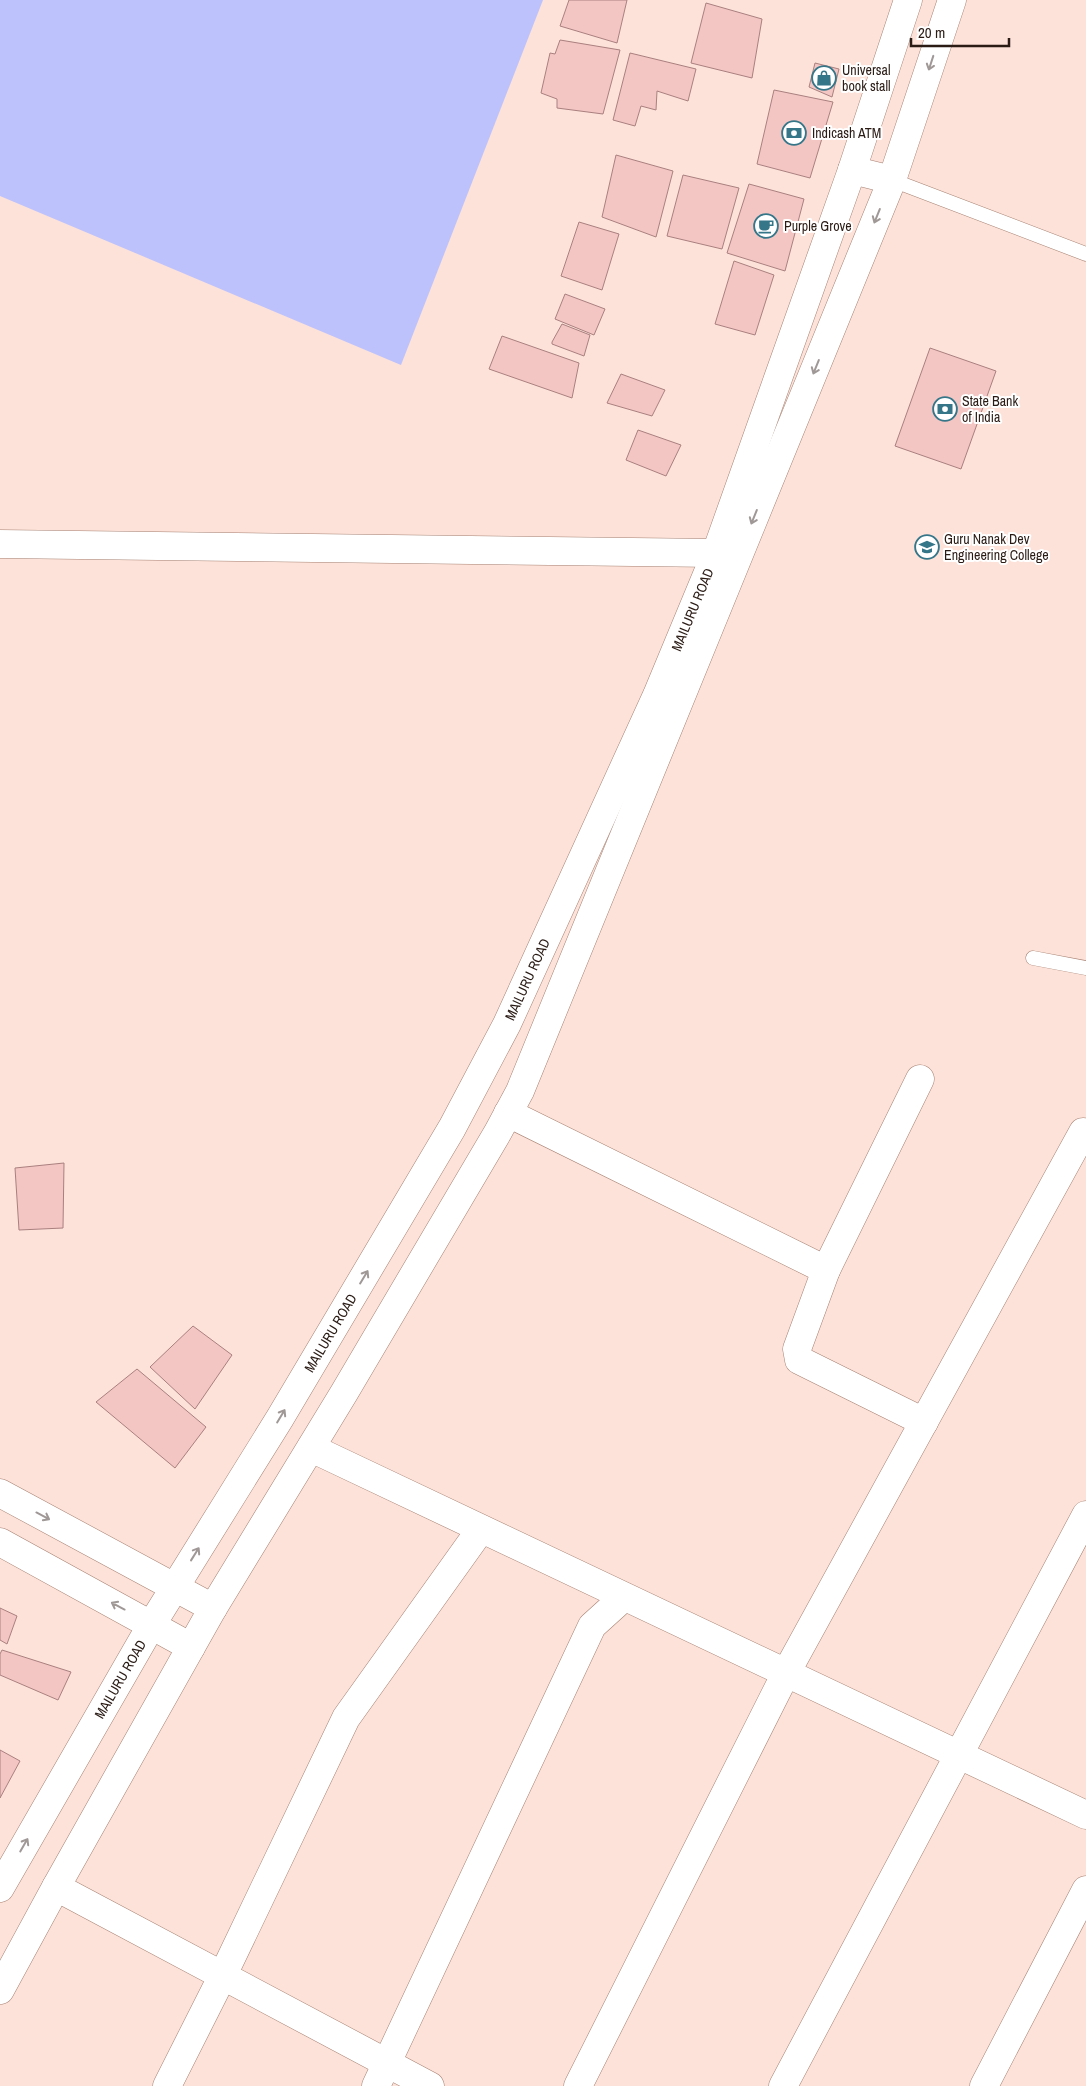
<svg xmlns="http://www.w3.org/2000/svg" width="1086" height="2086" viewBox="0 0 1086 2086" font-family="'Archivo Narrow',sans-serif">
<rect width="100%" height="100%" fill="#fce2d9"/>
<!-- green -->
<polygon fill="#bdc2fd" points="0,0 543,0 401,365 0,196"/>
<!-- building -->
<g fill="#f3c6c4" stroke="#aa807f">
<polygon points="569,0 627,0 617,43 560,26"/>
<polygon points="706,3 762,19 752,78 691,63"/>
<polygon points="560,40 620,50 603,114 557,108 557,99 541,93 550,53 555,54"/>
<polygon points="630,53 696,69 688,101 657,91 656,110 641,106 635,126 613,120"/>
<polygon points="815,63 839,69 832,97 809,87"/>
<polygon points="774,90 833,102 810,178 757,164"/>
<polygon points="616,155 673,171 656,237 602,217"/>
<polygon points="683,175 739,188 722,249 667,236"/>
<polygon points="749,184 804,199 785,271 727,253"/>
<polygon points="579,222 619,234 602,290 561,276"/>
<polygon points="734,261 774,275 755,335 715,324"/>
<polygon points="565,294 605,309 594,335 555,319"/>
<polygon points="562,324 590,335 584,356 552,344 552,342"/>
<polygon points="502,336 579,363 572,398 489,369"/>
<polygon points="930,348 996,371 961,469 895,446"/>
<polygon points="621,374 665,390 652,416 607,403"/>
<polygon points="638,430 681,445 666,476 626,460"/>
<polygon points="64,1163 63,1228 19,1230 15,1168"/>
<polygon points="193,1326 232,1355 195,1409 150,1367"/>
<polygon points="137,1369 206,1427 175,1468 96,1402"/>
<polygon points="0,1608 17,1616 7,1644 0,1640"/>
<polygon points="2,1650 71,1672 58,1700 0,1675 0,1654"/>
<polygon points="0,1750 20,1761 0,1798"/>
</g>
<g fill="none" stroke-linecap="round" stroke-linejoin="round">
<!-- lane casing -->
<g stroke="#a78072" stroke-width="15">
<g id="lane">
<polyline points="892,180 1086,254"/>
<polyline points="1033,958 1086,968"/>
</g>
</g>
<!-- street casing -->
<g stroke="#a78072" stroke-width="29">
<g id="street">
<polyline points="852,170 892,180"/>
<polyline points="0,544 716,553"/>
<polyline points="920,1079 826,1270 797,1349 799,1360 924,1422"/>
<polyline points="508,1113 826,1270"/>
<polyline points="311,1448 1086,1815"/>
<polyline points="56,1887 430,2086"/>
<polyline points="167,2086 223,1975 346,1718 481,1529"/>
<polyline points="376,2086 592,1626 624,1597"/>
<polyline points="578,2086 786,1673 1083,1132"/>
<polyline points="783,2086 1086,1515"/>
<polyline points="984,2086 1086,1890"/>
</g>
</g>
<!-- secondary casing -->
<g stroke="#a78072" stroke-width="29">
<g id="secondary">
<polyline points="0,1493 213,1608"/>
<polyline points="0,1542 191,1647"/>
<path id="s1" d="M 0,1888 L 152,1624 L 280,1418 L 452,1128 L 507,1024 L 657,695 L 716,553 L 852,170 L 908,0"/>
<polyline points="0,1990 56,1887 213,1608 344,1393 498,1132 520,1091 892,180 952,0"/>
</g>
</g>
<!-- lane -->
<use href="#lane" stroke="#fff" stroke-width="14"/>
<!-- street -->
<use href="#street" stroke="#fff" stroke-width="28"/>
<!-- secondary -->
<use href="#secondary" stroke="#fff" stroke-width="28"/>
</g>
<!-- one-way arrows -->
<defs><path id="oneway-shaft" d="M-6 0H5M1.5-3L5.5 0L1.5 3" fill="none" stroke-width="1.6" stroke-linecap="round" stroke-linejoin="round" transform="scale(1.25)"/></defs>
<g stroke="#9f9896">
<use href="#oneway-shaft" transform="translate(931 63) rotate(108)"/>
<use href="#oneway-shaft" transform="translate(877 216) rotate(112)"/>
<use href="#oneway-shaft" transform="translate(816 367) rotate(112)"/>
<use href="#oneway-shaft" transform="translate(754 517) rotate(112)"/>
<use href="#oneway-shaft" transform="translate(364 1277) rotate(-59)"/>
<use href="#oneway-shaft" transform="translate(281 1416) rotate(-59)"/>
<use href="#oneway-shaft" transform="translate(43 1516) rotate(28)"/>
<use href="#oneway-shaft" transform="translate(195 1554) rotate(-58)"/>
<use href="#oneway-shaft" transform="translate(118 1606) rotate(-152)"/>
<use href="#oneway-shaft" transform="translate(24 1845) rotate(-60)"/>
</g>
<!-- icons -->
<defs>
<g id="shop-ring" transform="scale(1.25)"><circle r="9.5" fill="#fff" stroke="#357689" stroke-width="1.5"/><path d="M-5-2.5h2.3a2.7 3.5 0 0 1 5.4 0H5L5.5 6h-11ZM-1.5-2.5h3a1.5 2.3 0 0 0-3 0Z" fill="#357689"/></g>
<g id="bank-ring" transform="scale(1.25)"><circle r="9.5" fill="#fff" stroke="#357689" stroke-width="1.5"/><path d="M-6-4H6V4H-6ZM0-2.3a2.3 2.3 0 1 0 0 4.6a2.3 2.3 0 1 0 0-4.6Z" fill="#357689"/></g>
<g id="cafe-ring" transform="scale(1.25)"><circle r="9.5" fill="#fff" stroke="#357689" stroke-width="1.5"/><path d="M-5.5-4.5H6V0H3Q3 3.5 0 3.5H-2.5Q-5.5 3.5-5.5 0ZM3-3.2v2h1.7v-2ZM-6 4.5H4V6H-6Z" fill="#357689"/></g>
<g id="university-ring" transform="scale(1.25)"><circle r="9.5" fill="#fff" stroke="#357689" stroke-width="1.5"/><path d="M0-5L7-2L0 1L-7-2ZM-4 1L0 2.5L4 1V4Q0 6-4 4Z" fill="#357689"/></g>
</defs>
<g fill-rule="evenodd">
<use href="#shop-ring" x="824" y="78"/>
<use href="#bank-ring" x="794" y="133"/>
<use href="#cafe-ring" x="766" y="226"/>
<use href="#bank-ring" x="945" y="409"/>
<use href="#university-ring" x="927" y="547"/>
</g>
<g text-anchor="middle" stroke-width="4" stroke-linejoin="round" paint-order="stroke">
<!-- poi labels -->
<g font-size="14" fill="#2a1b15" stroke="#fff" text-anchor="start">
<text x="842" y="75">Universal<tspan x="842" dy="16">book stall</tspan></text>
<text x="812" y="138">Indicash ATM</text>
<text x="784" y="231">Purple Grove</text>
<text x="962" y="406">State Bank<tspan x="962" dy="16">of India</tspan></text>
<text x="944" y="544">Guru Nanak Dev<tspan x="944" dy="16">Engineering College</tspan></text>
</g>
<!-- street labels -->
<g font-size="14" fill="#2a1b15" stroke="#fff">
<text dy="5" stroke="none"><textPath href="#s1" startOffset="1456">MAILURU ROAD</textPath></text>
<text dy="5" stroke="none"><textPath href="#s1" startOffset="1051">MAILURU ROAD</textPath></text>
<text dy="5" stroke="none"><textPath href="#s1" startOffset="646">MAILURU ROAD</textPath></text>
<text dy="5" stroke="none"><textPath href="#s1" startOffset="241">MAILURU ROAD</textPath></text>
</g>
</g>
<!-- scale -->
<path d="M911 38v8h98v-8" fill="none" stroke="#2a1b15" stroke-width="2.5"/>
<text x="918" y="38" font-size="15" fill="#2a1b15" stroke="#ffffff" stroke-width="4" paint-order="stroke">20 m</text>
</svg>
